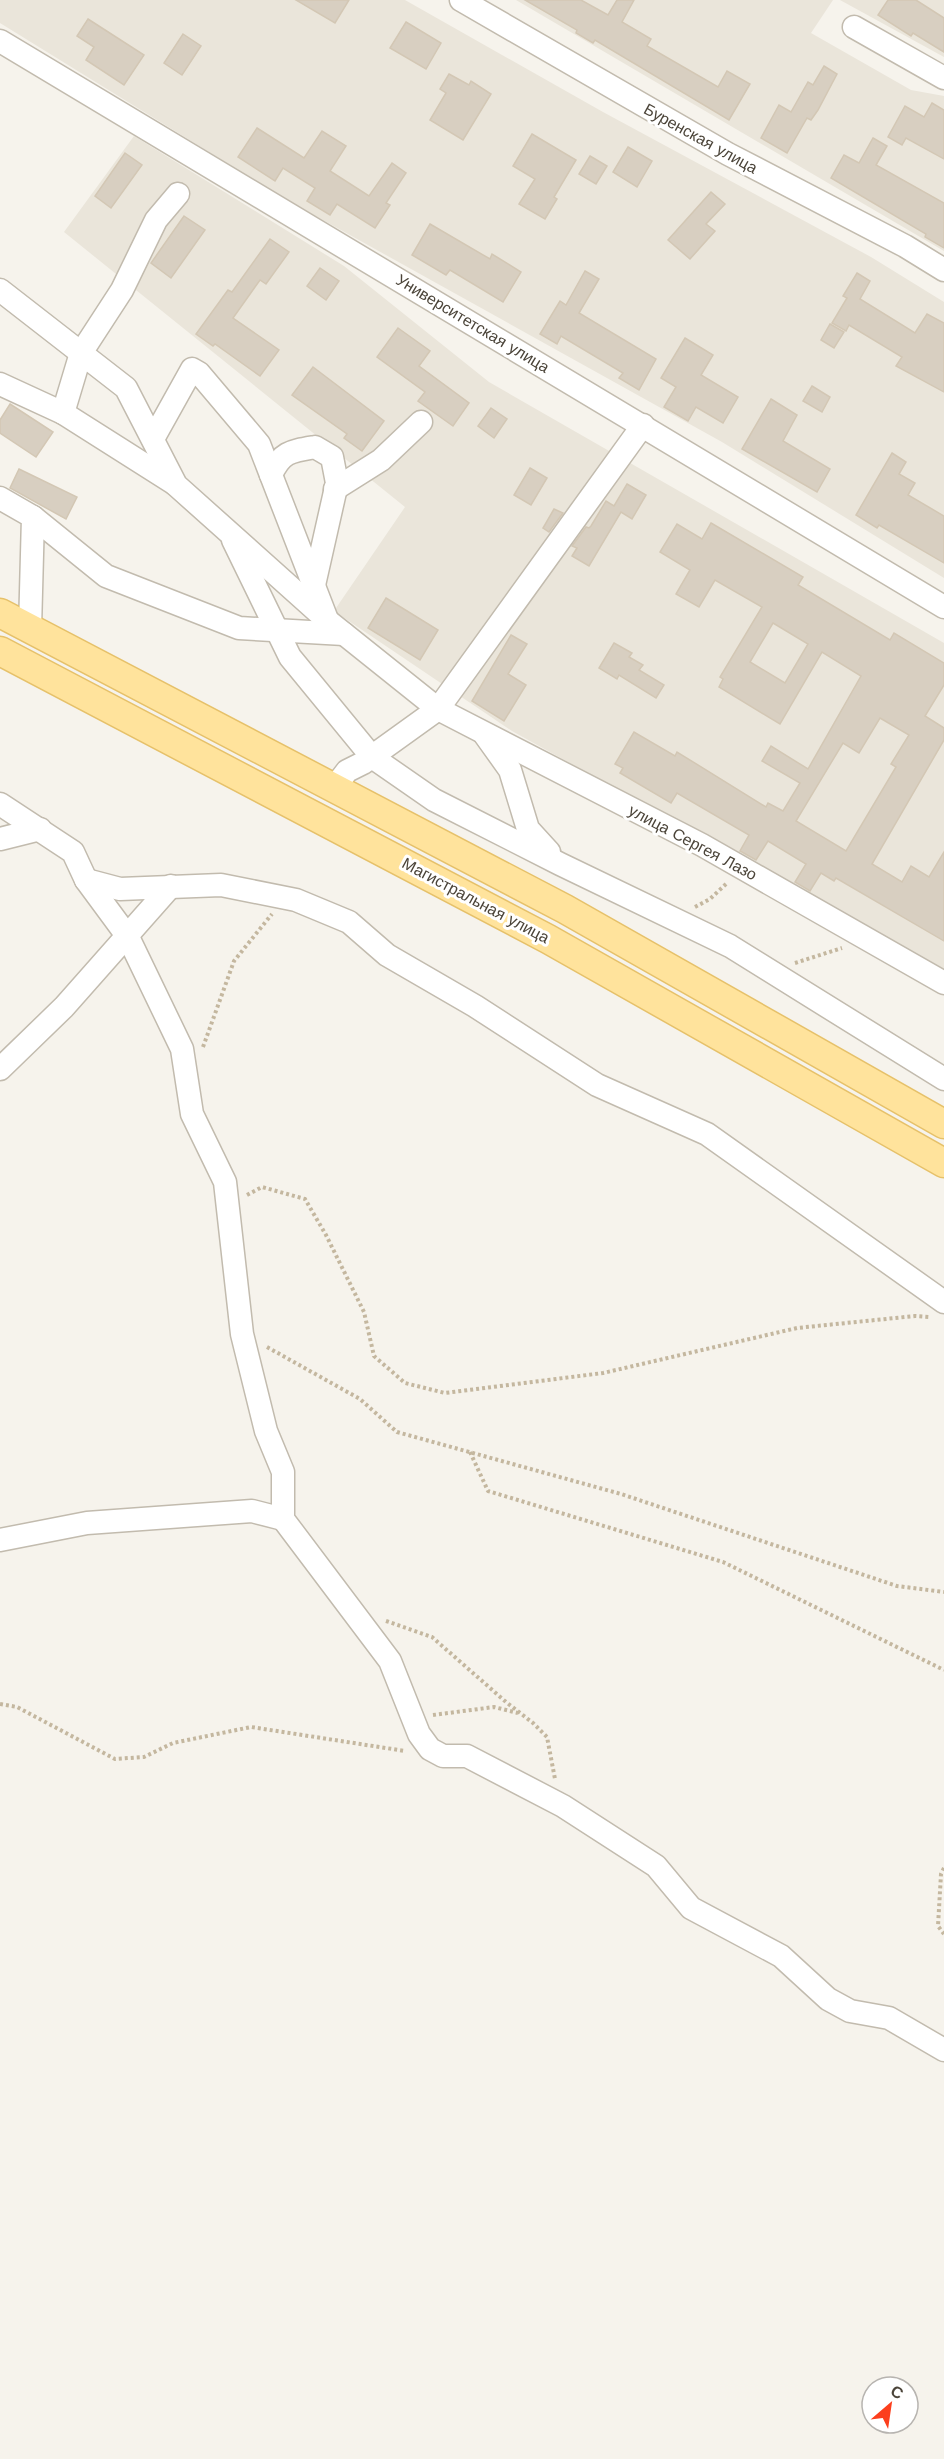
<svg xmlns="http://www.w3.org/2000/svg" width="944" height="2459" viewBox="0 0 944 2459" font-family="'Work Sans',sans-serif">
<rect width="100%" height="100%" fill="#f6f3ec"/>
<!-- residential -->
<g fill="#eae5da">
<polygon points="0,0 405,0 603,112 871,257 944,302 944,578 722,442 287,200 0,23"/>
<polygon points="516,0 833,0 811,33 911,90 944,96 944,251"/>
<polygon points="840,0 944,0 944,57"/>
<polygon points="134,136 344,266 489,382 944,643 944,970 512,731 334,611 405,507 64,232"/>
</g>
<!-- building -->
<g fill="#d8cfc1" stroke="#d3c7b4" stroke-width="1.5" fill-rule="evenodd">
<polygon points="296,0 349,0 335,23"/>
<polygon points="525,0 581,0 608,15 617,0 634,0 622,22 651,39 647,46 718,87 727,71 750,84 729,120 595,40 593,43 576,33 577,30"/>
<polygon points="888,0 916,0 944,18 944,52 913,33 911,36 878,15"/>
<polygon points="88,19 144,55 124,85 86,60 94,47 77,36"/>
<polygon points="406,22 441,43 426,69 390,48"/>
<polygon points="183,34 201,46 182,75 164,63"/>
<polygon points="824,66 837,74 818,110 811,120 807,118 787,153 761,138 779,105 791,112 808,82 813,85"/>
<polygon points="449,74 469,85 471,81 491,94 463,140 430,120 446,93 440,89"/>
<polygon points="932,103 944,110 944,159 906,138 902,145 888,137 905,106 924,117"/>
<polygon points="257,128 304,158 322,131 346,146 330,171 369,196 392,163 406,173 386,203 390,205 375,228 337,204 330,215 307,201 315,188 283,168 275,181 238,157"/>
<polygon points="532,134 576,160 554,197 557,199 545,219 519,204 535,179 513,166"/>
<polygon points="873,138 887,146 876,165 944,203 944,248 925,237 926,234 831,178 844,155 859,163"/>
<polygon points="628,147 652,161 637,187 613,172"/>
<polygon points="125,153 142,165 111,208 95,196"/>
<polygon points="590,156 607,166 596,184 579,174"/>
<polygon points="711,192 725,204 706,224 715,231 690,259 668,240"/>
<polygon points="184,216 205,230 171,278 151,263"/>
<polygon points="430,224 490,259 492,254 521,272 503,302 450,270 446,275 412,255"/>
<polygon points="270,239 289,252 266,284 260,280 233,318 279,350 260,376 215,344 213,346 196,334 228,290 232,292"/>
<polygon points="320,268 339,281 326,300 307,286"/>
<polygon points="585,271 599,279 579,313 656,359 639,390 619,378 623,373 561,336 557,344 540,334 560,301 566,305"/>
<polygon points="857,273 870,281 860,299 915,333 927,314 944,323 944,392 896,366 902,357 849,325 846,331 832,323 847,298 843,296"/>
<polygon points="830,324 844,332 834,348 821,340"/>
<polygon points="398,328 430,351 419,366 469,403 453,426 418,401 425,392 377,357"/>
<polygon points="685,338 713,355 701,375 738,397 723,423 696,407 688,421 664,407 676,387 661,378"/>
<polygon points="313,367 384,421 362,451 344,438 347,434 292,395"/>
<polygon points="812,386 830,397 822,412 803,401"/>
<polygon points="771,399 797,415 783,441 830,469 817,492 742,449"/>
<polygon points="10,404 53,432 36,457 0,433 0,420"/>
<polygon points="491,408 507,419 494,438 478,426"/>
<polygon points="892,453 906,462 899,474 915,483 908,495 944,516 944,563 879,525 877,528 856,515"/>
<polygon points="530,468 547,478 531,505 514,495"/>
<polygon points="19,469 77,497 66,519 10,488"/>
<polygon points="627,484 646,495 632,519 621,512 589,566 572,556 577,548 572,546 586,527 589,528 591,526 606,501 614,506"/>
<polygon points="554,509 563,513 549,532 543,528"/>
<path d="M 711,523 L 803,577 L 798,585 L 890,640 L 894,633 L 944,663 L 944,685 L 925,716 L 944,728 L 944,740 L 872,864 L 902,882 L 911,866 L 929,877 L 944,852 L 944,941 L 836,878 L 834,881 L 821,873 L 810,891 L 795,882 L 806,864 L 768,841 L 756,860 L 740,851 L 749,835 L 677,793 L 671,803 L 620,773 L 623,768 L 615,764 L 634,732 L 675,756 L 677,752 L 766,807 L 768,803 L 783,811 L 800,783 L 762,761 L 771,746 L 808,769 L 861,676 L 822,652 L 780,724 L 719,687 L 723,679 L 720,677 L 762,607 L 715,580 L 699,607 L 676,594 L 690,570 L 660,552 L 677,524 L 702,539 ZM 773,623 L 808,644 L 785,683 L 750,662 ZM 880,718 L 909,735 L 891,764 L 896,767 L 846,851 L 796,821 L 843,743 L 859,753 Z"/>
<polygon points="386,598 438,630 420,660 368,628"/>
<polygon points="511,635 527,644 508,674 526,685 504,721 472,701"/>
<polygon points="614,643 632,653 629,657 643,665 639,670 664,685 656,698 619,675 617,679 599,668"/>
</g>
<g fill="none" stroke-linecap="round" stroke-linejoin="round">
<!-- minor casing -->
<g stroke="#c2bbae" stroke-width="25">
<g id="minor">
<polyline points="461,0 728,154 905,246 944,270"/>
<polyline points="854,27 944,78"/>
<polyline points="0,41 944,607"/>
<polyline points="0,290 126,388 176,485 328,621 438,709 702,845 944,983"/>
<polyline points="0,384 63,413 175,484"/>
<polyline points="63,413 81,353 122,290 156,220 178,194"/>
<polyline points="153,439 192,369 199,373 259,444 326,617"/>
<path d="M 271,475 C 281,452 291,451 315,447 L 332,457 L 337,483 L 314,585"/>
<polyline points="335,489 381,460 421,422"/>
<polyline points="0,498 33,517 30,629"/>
<polyline points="33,517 106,576 239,628 344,634"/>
<polyline points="233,540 290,657 372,757 434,800 560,864 730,946 944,1079"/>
<polyline points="485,735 510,770 528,829 549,852"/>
<polyline points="334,788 347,771 363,763 438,709 643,425"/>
<polyline points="0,804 73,852 86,880 128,937 182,1049 192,1114 225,1182 242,1334 266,1431 283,1472 283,1519 390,1661 419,1734 430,1749 443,1756 467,1756 563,1806 656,1866 691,1908 781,1956 828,1999 850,2011 889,2018 944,2050"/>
<polyline points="0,839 40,829"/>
<polyline points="86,880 120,889 221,885 296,900 349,922 387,955 475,1006 597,1085 707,1134 944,1302"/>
<polyline points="0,1069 64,1007 171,886"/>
<polyline points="0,1540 87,1523 252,1511 283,1519"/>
</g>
</g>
<!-- major casing -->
<g stroke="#e6c16a" stroke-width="31">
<g id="major">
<polyline points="0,613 565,909 944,1124"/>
<polyline points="0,651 548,939 944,1163"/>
</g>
</g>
<!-- path -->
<g stroke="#c4b79f" stroke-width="4" stroke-dasharray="3 3" stroke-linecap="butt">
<polyline points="695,907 710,899 727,883"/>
<polyline points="795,963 842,948"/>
<polyline points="203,1047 234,961 272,914"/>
<polyline points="247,1195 262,1187 305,1199 326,1235 364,1312 374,1356 405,1383 445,1393 603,1373 797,1328 915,1316 929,1317"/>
<polyline points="267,1347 360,1399 397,1432 621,1494 897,1586 944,1592"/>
<polyline points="470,1452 488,1491 723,1562 944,1670"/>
<polyline points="386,1621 432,1637 506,1702 533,1723 547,1737 555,1779"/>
<polyline points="0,1704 17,1707 115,1759 144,1757 173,1743 251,1727 405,1751"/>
<polyline points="433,1715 494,1707 518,1713"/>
<polyline points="944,1868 941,1874 938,1926 944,1934"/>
</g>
<!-- minor -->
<use href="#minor" stroke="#fff" stroke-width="22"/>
<!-- major -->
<use href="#major" stroke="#ffe39c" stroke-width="28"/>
</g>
<g text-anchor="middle" stroke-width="6" stroke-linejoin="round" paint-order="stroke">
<!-- street labels -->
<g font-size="16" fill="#4b4439" stroke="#fff">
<text transform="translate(701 138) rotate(29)" y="6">Буренская улица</text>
<text transform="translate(473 323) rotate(31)" y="6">Университетская улица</text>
<text transform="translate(693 842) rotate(28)" y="6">улица Сергея Лазо</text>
<text transform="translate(476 900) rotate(28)" y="6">Магистральная улица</text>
</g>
</g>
<!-- north arrow -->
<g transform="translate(890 2405) rotate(29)"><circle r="28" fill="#ffffff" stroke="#b7b4b0" stroke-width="1.5"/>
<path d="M0-4.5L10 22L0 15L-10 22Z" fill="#fc3f1d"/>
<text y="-9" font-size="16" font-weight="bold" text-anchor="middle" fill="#4b4439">С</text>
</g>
</svg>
